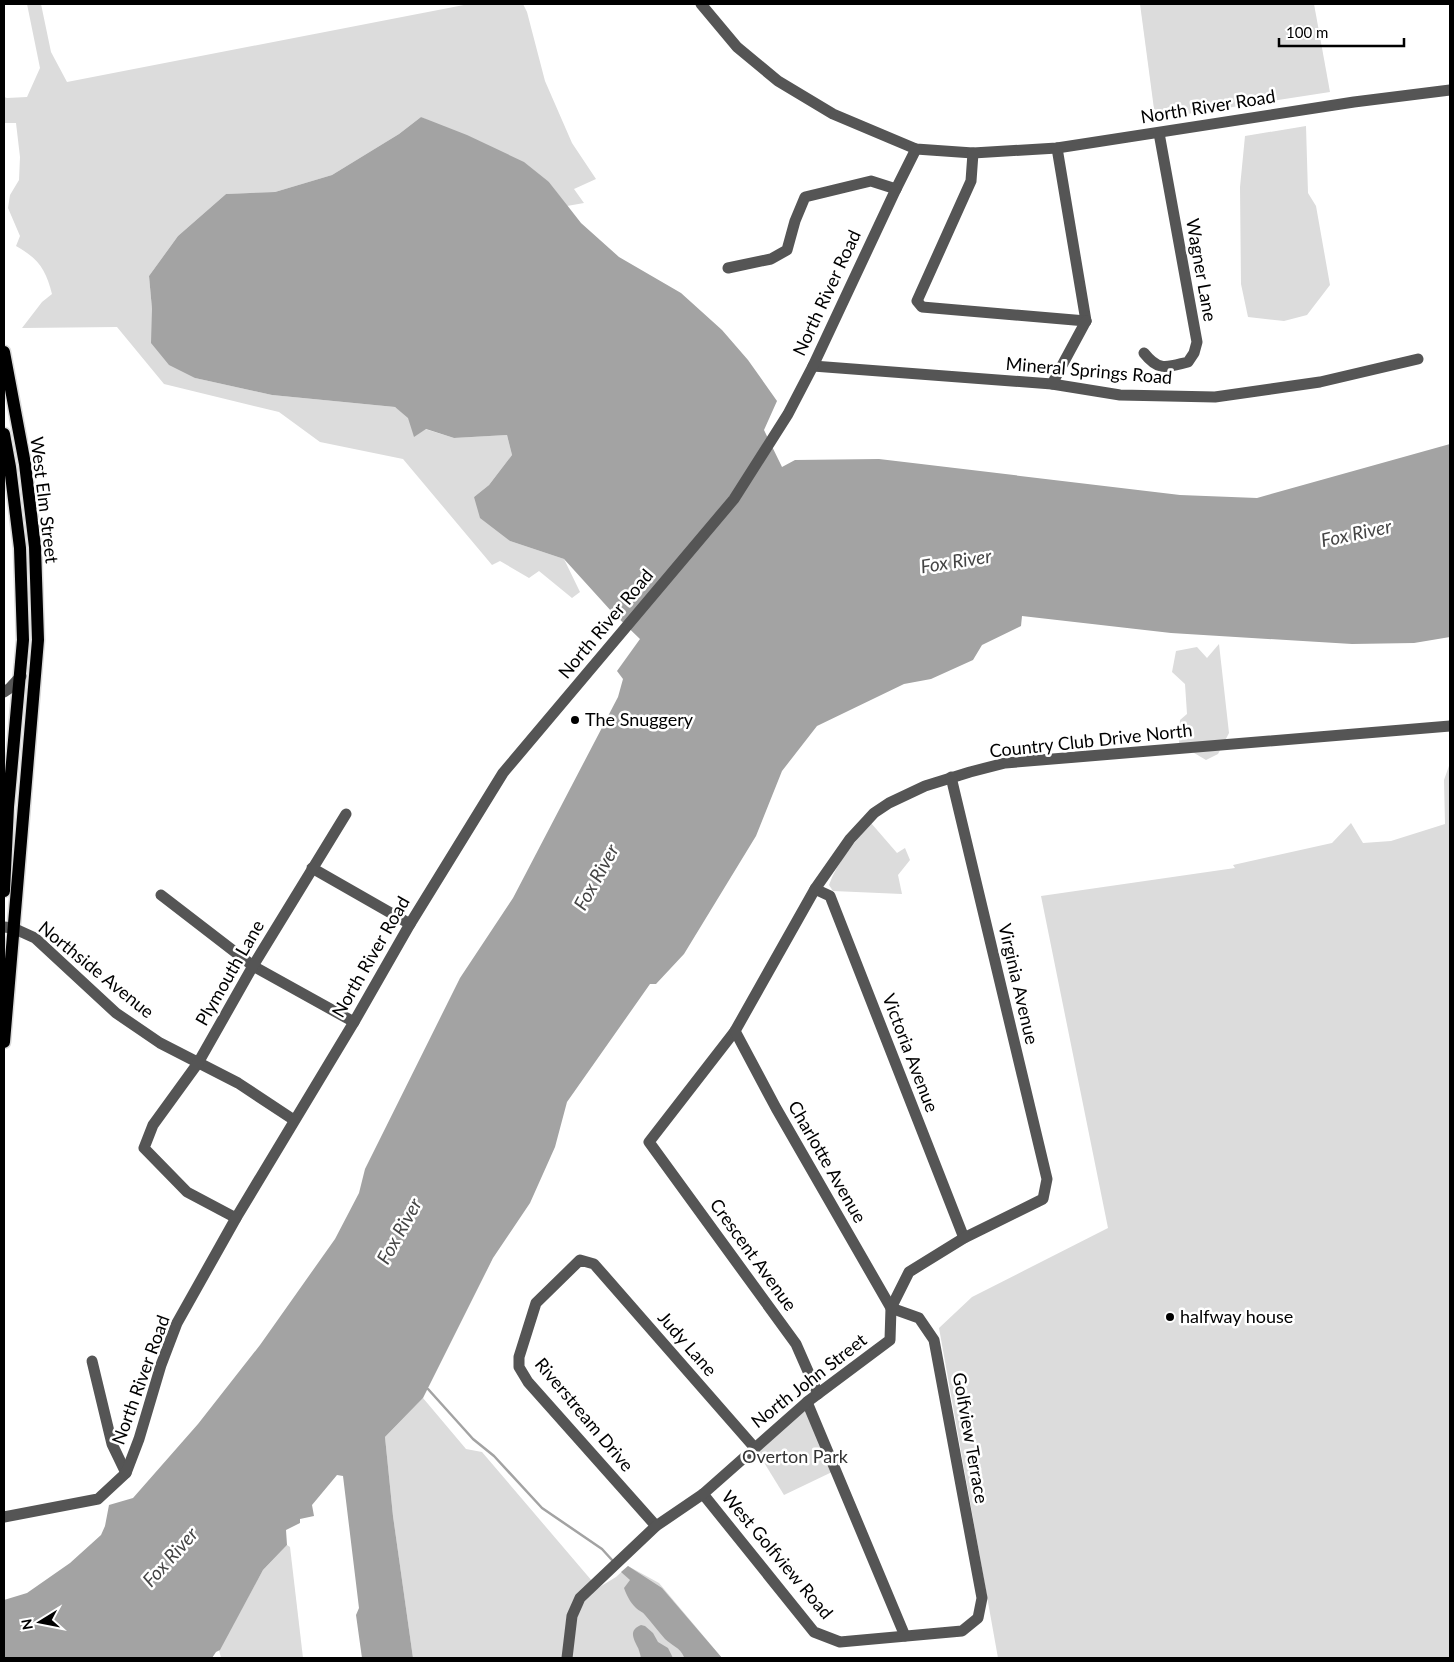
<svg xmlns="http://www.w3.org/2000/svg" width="1454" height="1662" viewBox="0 0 1454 1662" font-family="Lato,sans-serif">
<rect width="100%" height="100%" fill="#fff"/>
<!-- green -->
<g fill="#dcdcdc">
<path d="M 27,4 L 41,4 L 51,52 L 67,82 L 469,4 L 523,4 L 527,12 L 545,81 L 572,143 L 596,179 L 574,189 L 584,203 L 567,206 L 549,182 L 421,117 L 399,134 L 332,175 L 275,192 L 226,194 L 178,236 L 149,276 L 152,309 L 195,378 L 272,395 L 395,407 L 425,429 L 454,438 L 507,435 L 512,455 L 489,485 L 474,497 L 510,541 L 564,559 L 580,592 L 572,598 L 539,571 L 529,578 L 500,561 L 492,565 L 403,459 L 320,442 L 279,412 L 164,384 L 117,327 L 22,328 L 42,302 L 52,294 C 46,270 39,259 16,246 L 20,236 L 8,208 L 10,195 L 19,180 L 20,157 L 16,123 L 4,123 L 4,97 L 7,98 L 27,97 L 40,68 Z"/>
<polygon points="1140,4 1314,4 1330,92 1174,116 1154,109"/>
<polygon points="1306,126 1308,193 1316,206 1330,285 1307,315 1284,321 1248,317 1241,284 1240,187 1245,136"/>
<polygon points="1219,644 1229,733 1218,754 1206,760 1179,744 1180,720 1187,714 1185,684 1172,672 1176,651 1197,647 1207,658"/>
<polygon points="1450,763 1450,1658 998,1658 939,1328 972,1297 1108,1228 1041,896 1235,868 1233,865 1332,843 1351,823 1363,843 1391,841 1445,824 1444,780"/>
<path d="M 871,823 L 897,853 L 905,848 L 910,860 L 898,875 L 902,894 L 833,891 L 829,885 C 837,862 855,842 871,823 Z"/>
<polygon points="423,1398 466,1449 482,1452 598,1588 616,1577 628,1566 659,1583 722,1658 413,1658 393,1516 385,1437"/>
<polygon points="805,1407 832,1472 784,1495 757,1451"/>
<polygon points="287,1545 290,1547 303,1658 221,1658 219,1650 263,1570"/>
</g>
<!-- water -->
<g fill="#a3a3a3">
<polygon points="421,117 467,135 524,162 549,182 581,223 619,257 681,293 722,330 748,360 777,401 764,430 782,467 795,460 879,459 1180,495 1257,498 1450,444 1450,637 1414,643 1352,644 1171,633 1022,616 1021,626 982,645 973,660 931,679 904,684 817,726 782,771 756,836 684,954 656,984 650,984 567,1102 555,1147 530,1203 493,1258 423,1398 385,1437 393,1516 413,1658 362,1658 356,1615 359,1608 343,1476 337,1475 312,1505 314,1516 300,1519 300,1523 286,1530 287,1545 263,1570 220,1650 216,1652 212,1658 4,1658 4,1600 27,1593 70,1563 101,1535 105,1526 109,1505 133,1498 198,1424 260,1345 335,1239 359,1193 365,1169 460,978 513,898 618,697 623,679 617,671 640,639 612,612 564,559 510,541 480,518 474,497 489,485 512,455 507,435 454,438 426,429 414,437 408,418 395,407 272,395 195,378 169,365 151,343 152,309 149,276 178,236 226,194 275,192 332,175 399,134"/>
<path d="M 628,1566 L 662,1588 L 722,1658 L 682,1658 L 684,1657 C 680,1647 672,1646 665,1639 C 658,1631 652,1623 645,1615 C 643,1612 639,1611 636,1608 C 630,1602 627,1596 624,1588 L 630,1580 L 621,1572 Z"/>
<path d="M 641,1625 L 645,1626 L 653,1633 L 658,1642 L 668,1648 L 673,1658 L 641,1658 C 640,1654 639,1649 637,1646 C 633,1637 629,1630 641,1625 Z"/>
</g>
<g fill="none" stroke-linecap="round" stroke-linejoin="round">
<!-- stream -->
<polyline stroke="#a3a3a3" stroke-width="2.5" points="428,1389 473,1439 494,1456 542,1508 602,1549 612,1560"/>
<!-- major casing -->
<g stroke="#dbdbdb" stroke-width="15">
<g id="major">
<polyline points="4,352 25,464 35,547 38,640 4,1042"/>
<polyline points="4,434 10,467 20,548 23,640 8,807 4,891"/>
</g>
</g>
<!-- minor -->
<g stroke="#555" stroke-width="11">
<polyline points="701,4 737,47 778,81 833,114 916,149 973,153 1057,148 1354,102 1450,90"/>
<polyline points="1057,148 1086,321"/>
<polyline points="973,153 971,181 917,301 922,307 1086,321"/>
<polyline points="728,268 771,259 787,250 795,221 805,197 871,181 896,189"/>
<path d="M 1144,353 C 1159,372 1167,367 1188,362 L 1194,353 L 1197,342 L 1159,133"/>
<polyline points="813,366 1052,384 1120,395 1215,397 1320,382 1418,359"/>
<polyline points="1052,384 1086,321"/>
<polyline points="4,692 10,688 21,676"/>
<polyline points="312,868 410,924"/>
<polyline points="815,889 830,896 964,1238"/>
<polyline points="161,895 253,966 354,1022"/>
<polyline points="4,927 13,928 35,938 116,1013 160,1043 238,1083 294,1120"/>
<polyline points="236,1218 187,1192 144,1148 153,1125 198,1063 253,966 346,814"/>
<polyline points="92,1361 112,1444 126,1473"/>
<polyline points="818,1394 796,1344 649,1142 735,1031 815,889 850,839 874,813 889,803 925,786 970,772 1005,763 1450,726"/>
<polyline points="807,1402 905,1636"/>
<polyline points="703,1494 814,1632 840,1642 962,1631 978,1618 982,1598 934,1340 919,1318 891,1308 776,1108 735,1031"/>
<polyline points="4,1517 98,1499 126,1473 139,1439 161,1365 177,1323 236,1218 354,1022 410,924 503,773 734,499 788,414 813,366 896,189 916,149"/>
<polyline points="656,1526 528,1382 519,1367 519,1357 536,1303 580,1260 594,1264 754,1447"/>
<polyline points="567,1658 572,1616 580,1598 656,1526 703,1494 807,1402 890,1340 891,1308 909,1272 964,1238 1043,1199 1047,1179 951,777"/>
</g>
<!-- major -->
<use href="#major" stroke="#000" stroke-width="12"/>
</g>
<!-- markers -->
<g fill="#000" stroke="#fff" stroke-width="2">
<circle cx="575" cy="720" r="5"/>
<circle cx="1170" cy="1317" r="5"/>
</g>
<g text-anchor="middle" stroke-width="5" stroke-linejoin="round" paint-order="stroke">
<!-- street labels -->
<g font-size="18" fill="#000" stroke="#fff">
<text transform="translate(1208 107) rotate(-9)" y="6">North River Road</text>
<text transform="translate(1201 270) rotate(80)" y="6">Wagner Lane</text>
<text transform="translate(827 293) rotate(-65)" y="6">North River Road</text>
<text transform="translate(1089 371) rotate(5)" y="6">Mineral Springs Road</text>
<text transform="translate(44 500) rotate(83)" y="6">West Elm Street</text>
<text transform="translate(606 624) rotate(-50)" y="6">North River Road</text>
<text transform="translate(1091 741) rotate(-6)" y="6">Country Club Drive North</text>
<text transform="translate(371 957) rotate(-60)" y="6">North River Road</text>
<text transform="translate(96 970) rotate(39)" y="6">Northside Avenue</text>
<text transform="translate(230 973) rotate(-60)" y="6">Plymouth Lane</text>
<text transform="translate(1018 984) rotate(77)" y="6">Virginia Avenue</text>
<text transform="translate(910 1053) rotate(69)" y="6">Victoria Avenue</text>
<text transform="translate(827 1162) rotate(60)" y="6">Charlotte Avenue</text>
<text transform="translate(753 1255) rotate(54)" y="6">Crescent Avenue</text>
<text transform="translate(687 1344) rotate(49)" y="6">Judy Lane</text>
<text transform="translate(141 1380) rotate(-70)" y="6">North River Road</text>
<text transform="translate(809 1381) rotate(-38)" y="6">North John Street</text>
<text transform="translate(584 1415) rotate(50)" y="6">Riverstream Drive</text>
<text transform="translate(970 1438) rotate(80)" y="6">Golfview Terrace</text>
<text transform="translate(777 1555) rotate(50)" y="6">West Golfview Road</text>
</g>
<!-- poi labels -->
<g font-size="18" fill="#000" stroke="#fff" text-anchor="start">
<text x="585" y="726">The Snuggery</text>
<text x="1180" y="1323">halfway house</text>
</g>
<!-- park labels -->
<g font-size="18" fill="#333" stroke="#fff">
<text x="795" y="1463">Overton Park</text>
</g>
<!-- water labels -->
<g font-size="19" font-style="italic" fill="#444" stroke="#fff">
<text transform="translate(1356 533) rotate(-12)" y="7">Fox River</text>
<text transform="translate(956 561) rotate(-9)" y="7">Fox River</text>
<text transform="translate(596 877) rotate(-61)" y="7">Fox River</text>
<text transform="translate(399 1231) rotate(-61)" y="7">Fox River</text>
<text transform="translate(170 1557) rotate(-48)" y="7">Fox River</text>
</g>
</g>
<!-- border -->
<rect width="1454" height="1662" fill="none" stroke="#000000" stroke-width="10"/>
<!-- north arrow -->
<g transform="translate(40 1622) rotate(260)" stroke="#ffffff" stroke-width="4" paint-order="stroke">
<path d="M0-4L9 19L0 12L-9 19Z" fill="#000000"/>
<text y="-8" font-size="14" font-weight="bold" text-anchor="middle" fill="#000000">N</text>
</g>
<!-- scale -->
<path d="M1279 38v8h125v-8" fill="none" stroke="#000000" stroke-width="2.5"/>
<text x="1286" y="38" font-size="15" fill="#000000" stroke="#ffffff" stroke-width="4" paint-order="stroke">100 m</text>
</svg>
